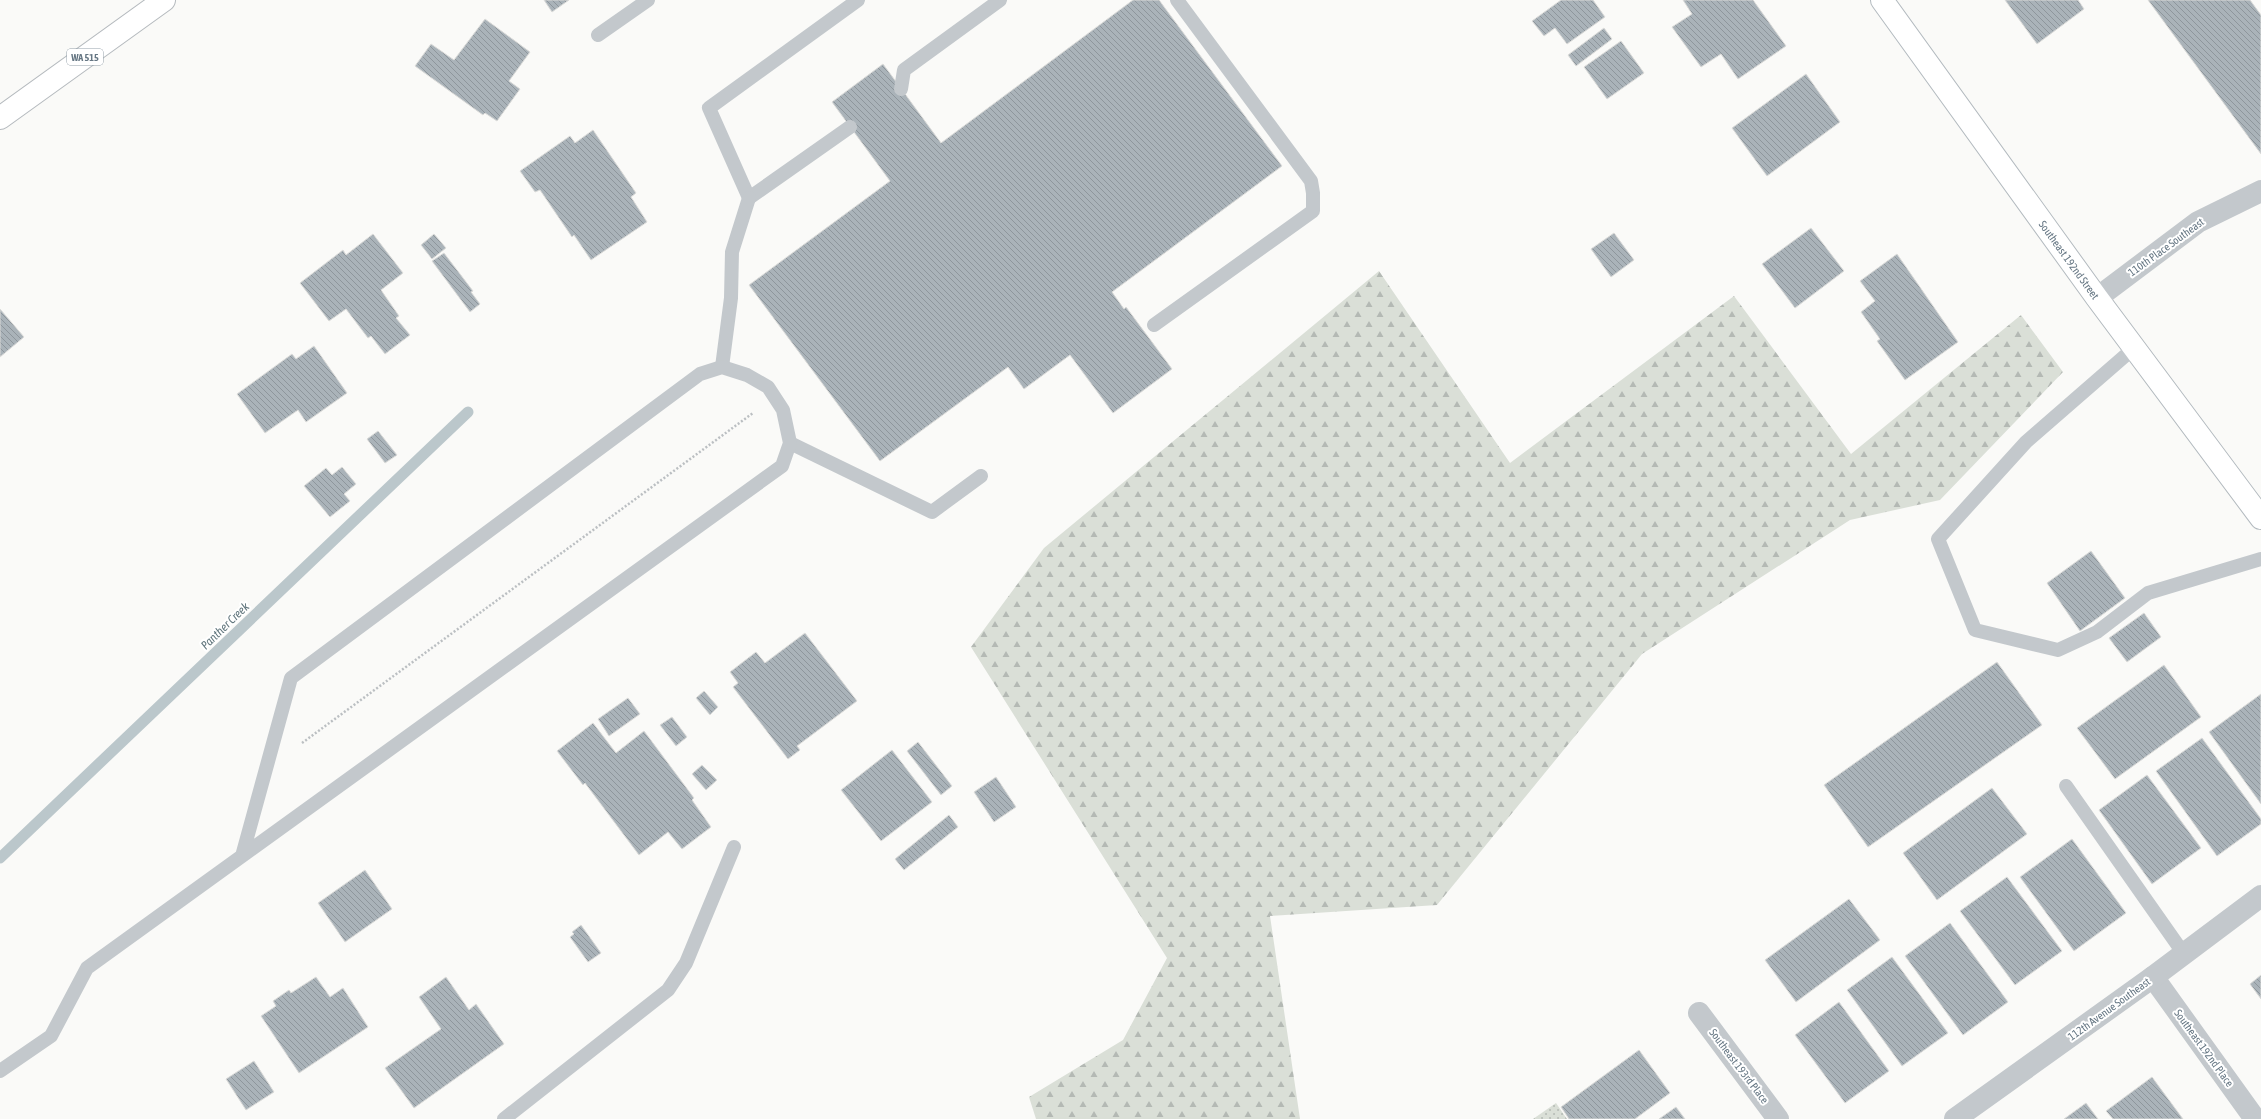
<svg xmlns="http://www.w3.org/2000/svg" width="2261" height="1119" viewBox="0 0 2261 1119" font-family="'Asap Condensed',sans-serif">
<defs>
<pattern id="forest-firs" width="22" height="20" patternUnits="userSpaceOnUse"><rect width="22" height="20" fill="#dadfd7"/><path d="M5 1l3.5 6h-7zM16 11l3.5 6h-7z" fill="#b4b9b4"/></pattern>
<pattern id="park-dots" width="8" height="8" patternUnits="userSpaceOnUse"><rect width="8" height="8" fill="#dadfd7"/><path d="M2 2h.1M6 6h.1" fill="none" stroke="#b4b9b4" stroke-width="1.8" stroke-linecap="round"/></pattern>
<pattern id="building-back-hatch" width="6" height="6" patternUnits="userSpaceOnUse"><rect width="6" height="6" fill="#aab3b9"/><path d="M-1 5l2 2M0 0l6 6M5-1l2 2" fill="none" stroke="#8e969c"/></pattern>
</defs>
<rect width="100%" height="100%" fill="#fafaf8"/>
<!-- forest -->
<polygon fill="url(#forest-firs)" points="1379,271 1510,463 1734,296 1851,454 2021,315 2063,372 1940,500 1850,520 1642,654 1437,905 1270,916 1300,1119 1036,1119 1029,1097 1123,1040 1167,958 971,647 1044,548"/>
<!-- park -->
<polygon fill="url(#park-dots)" points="1556,1103 1567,1119 1533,1119"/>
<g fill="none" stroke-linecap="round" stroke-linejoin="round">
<!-- stream -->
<polyline stroke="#bbc7cb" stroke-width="11" points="0,858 468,412"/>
</g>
<!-- building -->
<g fill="url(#building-back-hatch)" stroke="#dcdcda">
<polygon points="544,0 569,0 552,12"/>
<polygon points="1133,0 1159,0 1282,166 1112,292 1124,309 1126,307 1172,369 1113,413 1070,355 1024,389 1008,367 880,461 749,285 890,181 832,102 883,64 941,143"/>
<polygon points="1561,0 1593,0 1605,17 1567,44 1555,28 1544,36 1532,21"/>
<polygon points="1683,0 1753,0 1786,46 1738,79 1721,54 1701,67 1672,27 1692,14"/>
<polygon points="2005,0 2078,0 2084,9 2037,44"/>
<polygon points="2148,0 2250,0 2261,15 2261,154"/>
<polygon points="485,19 530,52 509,81 520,89 497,121 485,113 483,115 415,66 431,44 454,60"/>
<polygon points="1604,28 1612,39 1576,66 1568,55"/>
<polygon points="1621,41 1644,73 1607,99 1584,67"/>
<polygon points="1806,74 1840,122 1767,176 1732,128"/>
<polygon points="593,130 636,193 631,197 647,222 591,260 574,235 572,237 540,190 535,192 520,171 570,136 575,143"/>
<polygon points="1811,228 1844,271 1795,308 1762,264"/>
<polygon points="1614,233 1634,260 1611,277 1591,249"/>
<polygon points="373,234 403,273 381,290 399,316 396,318 410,335 385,354 371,336 368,338 346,309 329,321 300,283 343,250 346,255"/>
<polygon points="434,234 446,248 432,259 421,245"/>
<polygon points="444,253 473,291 471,292 480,304 470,312 432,261"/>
<polygon points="1897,254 1958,342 1905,380 1877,341 1880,339 1861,312 1875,301 1860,281"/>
<polygon points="0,309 24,337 0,357"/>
<polygon points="314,346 347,393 306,422 298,410 265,433 237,394 292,354 296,359"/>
<polygon points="378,431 397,455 385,463 367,439"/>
<polygon points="342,467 356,484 344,494 350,501 330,517 304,486 326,468 332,475"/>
<polygon points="2091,551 2125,598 2080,631 2047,583"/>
<polygon points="2144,613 2161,637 2127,662 2109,638"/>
<polygon points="805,633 857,701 797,746 800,750 788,759 733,687 738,683 730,672 756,652 765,663"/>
<polygon points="1997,662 2042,725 1868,847 1824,785"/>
<polygon points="2164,665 2201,717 2115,779 2077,728"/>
<polygon points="704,691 718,707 710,715 696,698"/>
<polygon points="2261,694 2261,804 2209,732"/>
<polygon points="628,698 640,714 609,736 598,719"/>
<polygon points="672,717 687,737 676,746 660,725"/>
<polygon points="593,723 616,753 644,731 694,798 692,800 711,827 682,849 668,832 639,855 585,783 583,785 557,751"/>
<polygon points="2202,738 2261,819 2261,824 2217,856 2156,771"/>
<polygon points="918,742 952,786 941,795 907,751"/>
<polygon points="892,750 932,802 881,841 841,790"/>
<polygon points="702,765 717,780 706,790 692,774"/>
<polygon points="2147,775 2201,848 2152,884 2099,810"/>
<polygon points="996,777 1016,807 994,822 974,792"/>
<polygon points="1992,788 2027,834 1937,900 1903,853"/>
<polygon points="949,815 958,827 904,870 895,859"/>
<polygon points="2072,839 2126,913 2074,951 2020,877"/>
<polygon points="365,870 392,909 345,942 318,903"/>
<polygon points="2007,877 2062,951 2015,985 1960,911"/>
<polygon points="1849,899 1880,940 1796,1002 1765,960"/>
<polygon points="1950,923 2008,1002 1963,1035 1905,956"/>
<polygon points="581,925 601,953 588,962 570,937 574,934 572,932"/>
<polygon points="1892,957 1948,1033 1902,1066 1847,990"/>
<polygon points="2261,975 2261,999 2250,984"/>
<polygon points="316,977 330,997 343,988 368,1027 299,1073 261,1016 276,1006 273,1001 289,990 291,993"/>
<polygon points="446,977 469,1010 476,1004 504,1044 414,1108 385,1068 441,1029 419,997"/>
<polygon points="1839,1002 1889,1071 1845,1103 1795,1035"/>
<polygon points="1639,1050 1670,1093 1635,1119 1569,1119 1561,1107"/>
<polygon points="254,1061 274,1092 246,1110 226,1079"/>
<polygon points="2152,1077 2183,1119 2113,1119 2106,1111"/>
<polygon points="2086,1103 2098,1119 2064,1119"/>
<polygon points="1676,1107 1685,1119 1659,1119"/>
</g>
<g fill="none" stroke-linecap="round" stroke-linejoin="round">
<!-- secondary casing -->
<g stroke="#b3babf" stroke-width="24">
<polyline id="secondary" points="1882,0 2097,298 2261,518"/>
</g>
<!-- primary casing -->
<g stroke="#b5babe" stroke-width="24">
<polyline id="primary" points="0,118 164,0"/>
</g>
<!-- path -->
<polyline stroke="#bbbfc2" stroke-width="2.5" stroke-dasharray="2 2" stroke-linecap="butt" points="302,743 753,413"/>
<!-- lane -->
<g stroke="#c3c8cc" stroke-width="14">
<polyline points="598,35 648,0"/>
<polyline points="901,89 904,70 1000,0"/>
<polyline points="850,127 749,198 709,108 858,0"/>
<polyline points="1154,325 1313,211 1313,193 1311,181 1177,0"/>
<polyline points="2134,348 2026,442 1938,539 1975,630 2058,650 2097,632 2148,593 2261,559"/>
<polyline points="722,367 731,298 732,252 749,198"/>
<polyline points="790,443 932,512 981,476"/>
<polyline points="2066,786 2184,954"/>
<polyline points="0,1071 51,1036 87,968 782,466 790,443 783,410 768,387 747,375 722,367 700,374 291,678 242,856"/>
<polyline points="504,1119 668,990 686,963 734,847"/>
</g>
<!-- street -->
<g stroke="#c3c8cc" stroke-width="22">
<polyline points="2097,298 2198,222 2261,191"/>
<polyline points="2153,977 2255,1119"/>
<polyline points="1699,1013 1778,1119"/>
<polyline points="1955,1119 2153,977 2261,896"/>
</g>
<!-- secondary -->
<use href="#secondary" stroke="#fff" stroke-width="22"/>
<!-- primary -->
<use href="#primary" stroke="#fff" stroke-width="22"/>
</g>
<g text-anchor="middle" stroke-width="4" stroke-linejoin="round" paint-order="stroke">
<!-- shield labels -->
<rect fill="#fff" stroke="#939fa8" stroke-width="1" x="67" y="49" width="36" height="16" rx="3"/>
<g font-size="10" font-weight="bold" fill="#657683">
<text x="85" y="61">WA 515</text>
</g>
<!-- street labels -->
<g font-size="11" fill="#657683" stroke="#fff">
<text transform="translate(2166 247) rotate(-36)" y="4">110th Place Southeast</text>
<text transform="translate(2069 260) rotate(54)" y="4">Southeast 192nd Street</text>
<text transform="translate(2109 1009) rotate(-36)" y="4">112th Avenue Southeast</text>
<text transform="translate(2204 1048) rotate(54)" y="4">Southeast 192nd Place</text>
<text transform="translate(1739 1066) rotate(53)" y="4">Southeast 193rd Place</text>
</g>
<!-- water labels -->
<g font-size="12" font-style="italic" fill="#60757c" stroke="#fff">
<text transform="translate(225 626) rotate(-44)" y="4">Panther Creek</text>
</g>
</g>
</svg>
